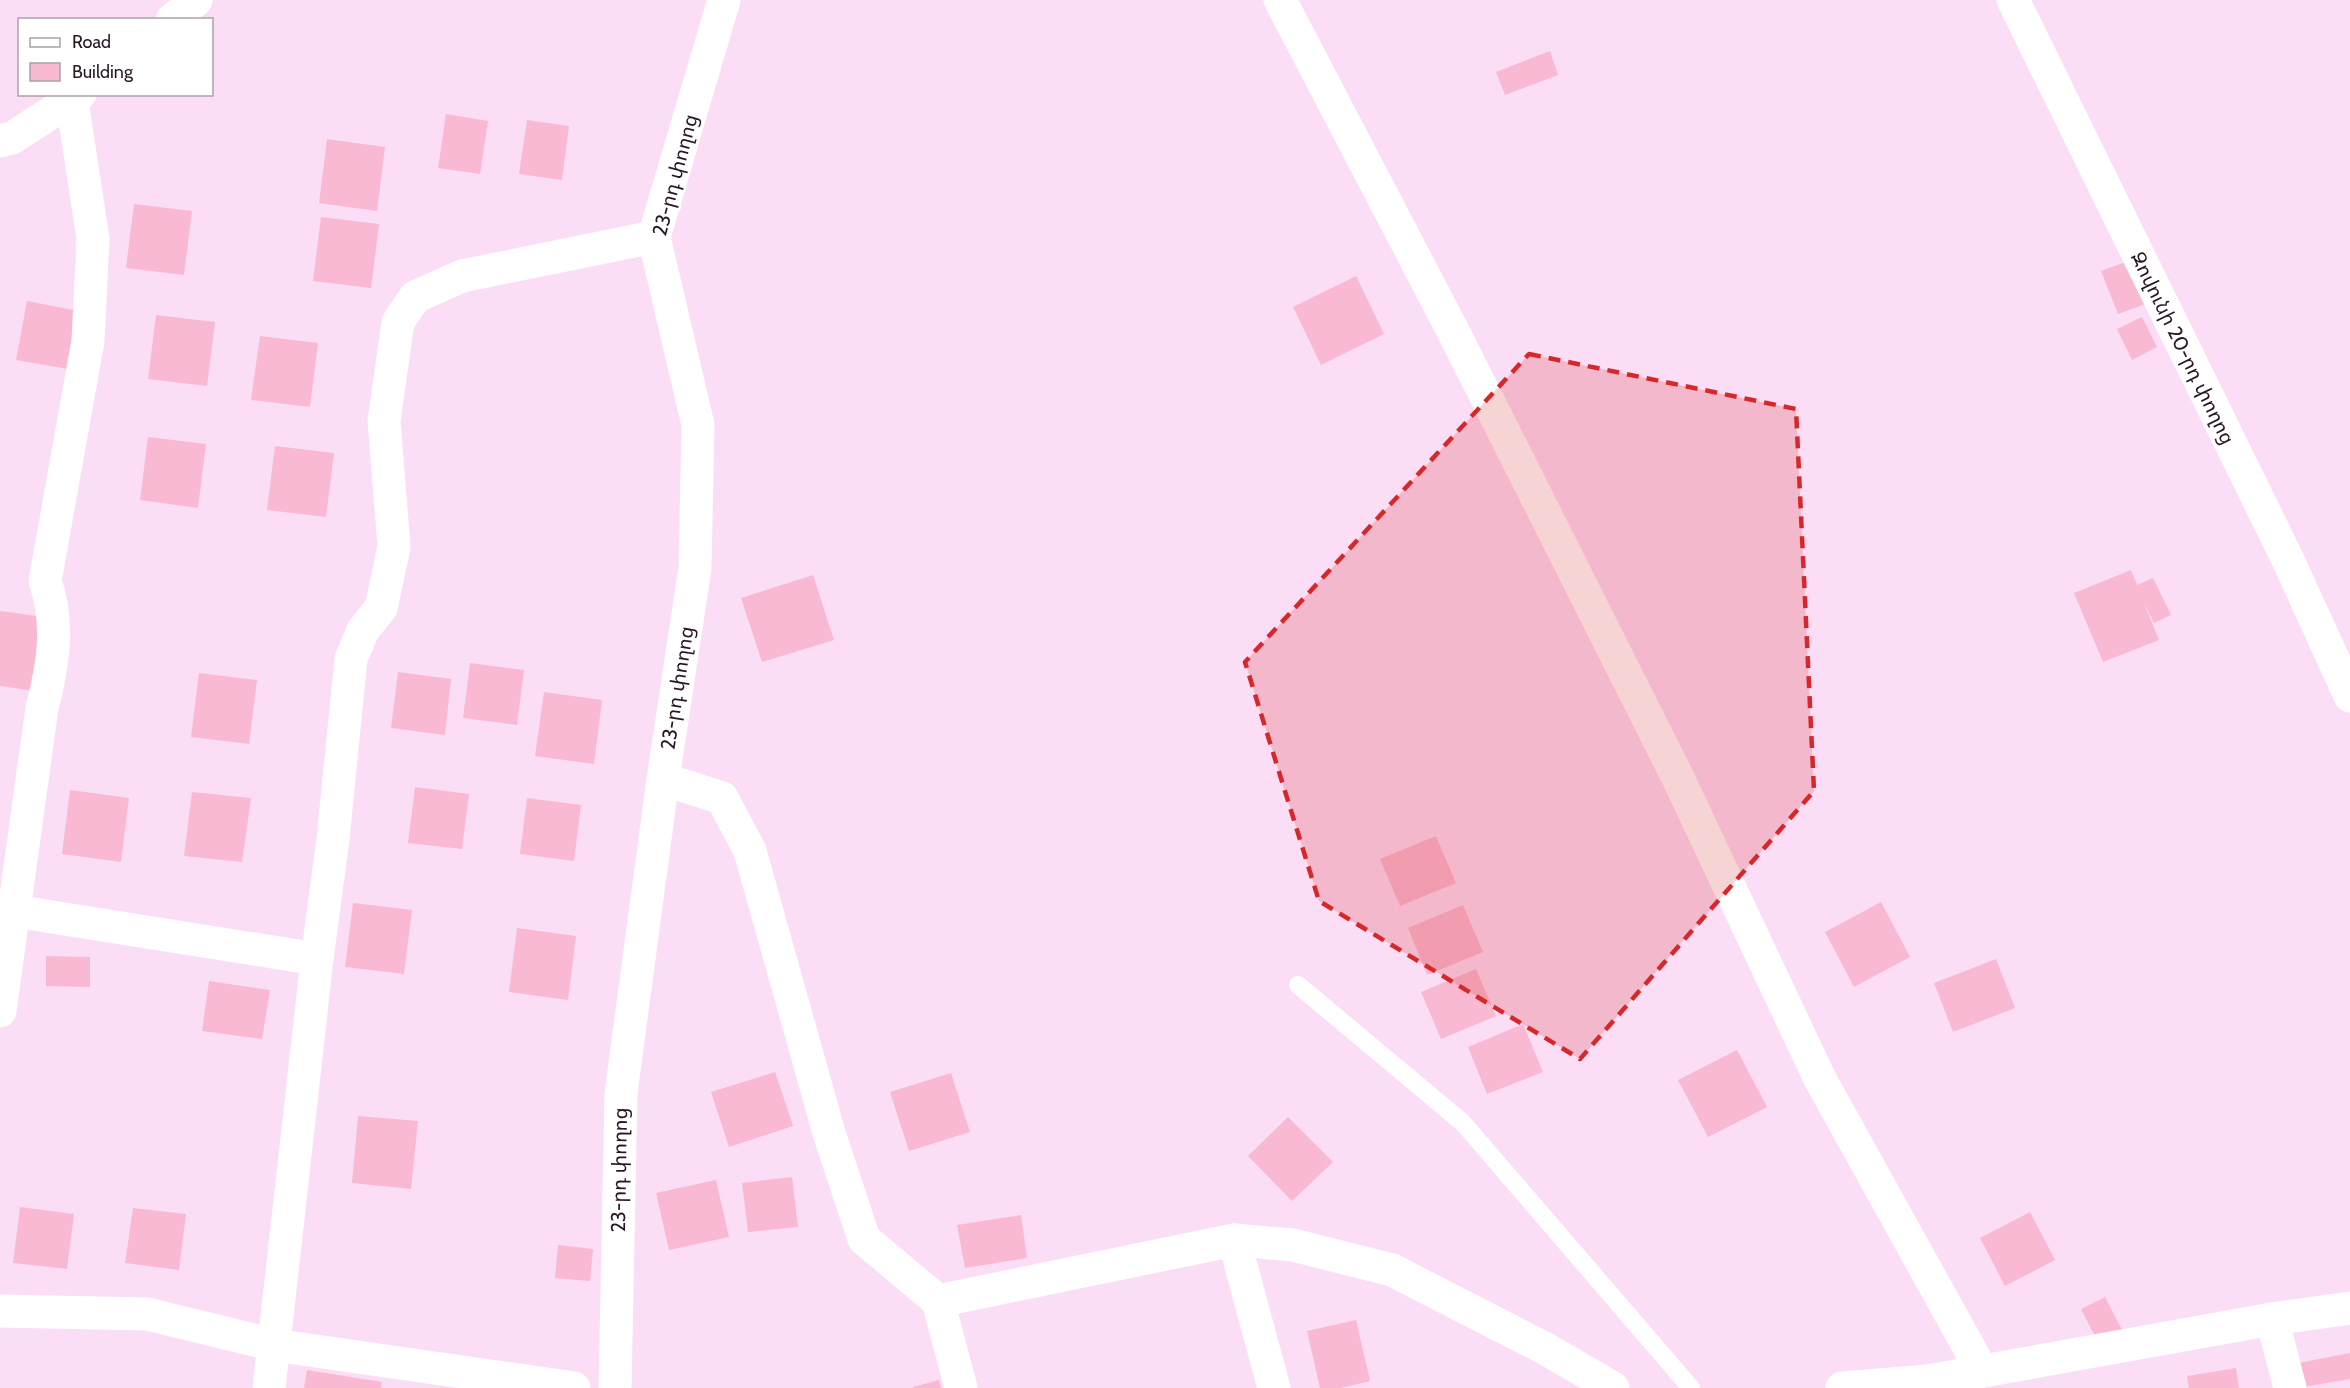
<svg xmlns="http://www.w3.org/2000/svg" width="2350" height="1388" viewBox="0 0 2350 1388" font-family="Cabin,'Noto Sans Armenian',sans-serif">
<rect width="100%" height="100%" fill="#fcddf6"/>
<!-- building -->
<g fill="#f9b9d3">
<polygon points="1550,51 1558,75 1505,95 1496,72"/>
<polygon points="446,114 488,121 480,174 438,168"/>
<polygon points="527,120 569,126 562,180 519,174"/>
<polygon points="327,139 385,147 377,211 319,203"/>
<polygon points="134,204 192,211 184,275 126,268"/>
<polygon points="321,217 379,224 371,288 313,281"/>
<polygon points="2131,260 2148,303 2118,314 2101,271"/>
<polygon points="1356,276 1384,334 1321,365 1293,307"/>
<polygon points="27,301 79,311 68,369 16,360"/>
<polygon points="156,315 215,322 207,386 148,379"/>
<polygon points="2142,317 2157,347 2132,360 2117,329"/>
<polygon points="260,336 318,343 310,407 251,400"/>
<polygon points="148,437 206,444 198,508 140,500"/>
<polygon points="275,446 334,453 326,517 267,510"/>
<polygon points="2131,570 2137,585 2153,578 2171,615 2154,623 2144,603 2159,640 2103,662 2074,593"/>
<polygon points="813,575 834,640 762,662 741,598"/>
<polygon points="0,611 51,618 42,692 0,686"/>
<polygon points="470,663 524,670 517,725 463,718"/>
<polygon points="398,672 451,679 445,735 391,728"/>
<polygon points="199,673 257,680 249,744 191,737"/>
<polygon points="544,692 602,700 594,764 535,756"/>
<polygon points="415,787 469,794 462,849 408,843"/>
<polygon points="70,790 129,798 121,862 62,854"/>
<polygon points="192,792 251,798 242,862 184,856"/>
<polygon points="527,798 581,805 574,861 520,854"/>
<polygon points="1436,836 1456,883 1400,906 1380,859"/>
<polygon points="1881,902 1910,957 1854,987 1825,932"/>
<polygon points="353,903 412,910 404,974 345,967"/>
<polygon points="1463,905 1483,952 1427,975 1408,928"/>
<polygon points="517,928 576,936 568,1000 509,992"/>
<polygon points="46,956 90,957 90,987 46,986"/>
<polygon points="1996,959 2015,1008 1953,1032 1934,983"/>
<polygon points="1476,969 1496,1016 1441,1039 1421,992"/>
<polygon points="209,981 270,990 262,1039 202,1031"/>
<polygon points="1523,1024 1543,1072 1487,1094 1468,1047"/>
<polygon points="1737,1050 1767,1107 1708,1137 1678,1080"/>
<polygon points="775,1072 793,1126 729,1147 711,1092"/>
<polygon points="951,1073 970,1132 909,1151 890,1092"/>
<polygon points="358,1116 418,1121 411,1189 352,1183"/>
<polygon points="1288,1117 1333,1162 1292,1201 1248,1156"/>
<polygon points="792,1177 798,1227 748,1232 742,1183"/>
<polygon points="716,1180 729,1237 669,1250 656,1193"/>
<polygon points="20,1207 74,1214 67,1269 13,1263"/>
<polygon points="133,1208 186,1214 179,1270 125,1263"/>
<polygon points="2030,1212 2055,1260 2005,1286 1980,1238"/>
<polygon points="1021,1215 1027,1258 965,1268 957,1225"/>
<polygon points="558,1245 593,1249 590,1281 555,1278"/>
<polygon points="2105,1297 2122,1330 2098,1342 2081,1309"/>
<polygon points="1356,1320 1370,1381 1341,1388 1320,1388 1307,1331"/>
<polygon points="2350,1353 2350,1379 2303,1387 2299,1363"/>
<polygon points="2236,1368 2239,1388 2189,1388 2187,1376"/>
<polygon points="307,1370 382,1382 381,1388 304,1388"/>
<polygon points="939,1380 941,1388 913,1388 913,1387"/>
</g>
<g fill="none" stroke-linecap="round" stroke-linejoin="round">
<!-- lane -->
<polyline stroke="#fff" stroke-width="18" points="1298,985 1463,1123 1691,1388"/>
<!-- street -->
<g stroke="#fff" stroke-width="33">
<polyline points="1280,0 1454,333 1678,778 1820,1079 1982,1371"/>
<polyline points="2013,0 2288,560 2350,696"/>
<polyline points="172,20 196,0"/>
<polyline points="0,141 12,138 80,94"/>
<polyline points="663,779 722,798 750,851 829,1133 864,1239 938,1301 1234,1240 1293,1245 1392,1270 1546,1349 1613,1388"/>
<polyline points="14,911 317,959"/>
<path d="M 0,1011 L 42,708 C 53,666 60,624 45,581 L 88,341 L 93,239 L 72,101"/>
<polyline points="1234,1240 1274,1388"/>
<polyline points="938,1301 961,1388"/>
<polyline points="0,1311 147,1314 274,1345 574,1388"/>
<polyline points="2272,1319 2290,1388"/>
<polyline points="269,1388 317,959 333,839 351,659 363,630 381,608 394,547 384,421 398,322 415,297 462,276 654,237"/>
<polyline points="615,1388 621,1093 663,779 695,568 698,425 654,237 724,0"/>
<polyline points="1842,1388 1928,1381 2272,1319 2350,1308"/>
</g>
</g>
<!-- marked area -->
<path fill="#d62828" fill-opacity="0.2" stroke="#d62828" stroke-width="4.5" stroke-dasharray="12 8" stroke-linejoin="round" d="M 1529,354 L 1796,409 L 1814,791 L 1580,1059 L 1319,901 L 1245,662 Z"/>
<g text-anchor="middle" stroke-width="5" stroke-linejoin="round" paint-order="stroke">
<!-- street labels -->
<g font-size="20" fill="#281625" stroke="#fff">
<text transform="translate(675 175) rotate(-75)" y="7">23-րդ փողոց</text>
<text transform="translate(2183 348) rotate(64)" y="7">Զովունի 20-րդ փողոց</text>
<text transform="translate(677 688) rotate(-81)" y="7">23-րդ փողոց</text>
<text transform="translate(619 1170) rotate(-89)" y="7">23-րդ փողոց</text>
</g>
</g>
<!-- legend -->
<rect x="18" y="18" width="195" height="78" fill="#ffffff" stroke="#a9a2a8" stroke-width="1.5"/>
<rect x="30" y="38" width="30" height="9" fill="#ffffff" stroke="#a9a2a8" stroke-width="1.5"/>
<text x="72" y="48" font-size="18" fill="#281625">Road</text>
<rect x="30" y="63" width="30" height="18" fill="#f9b9d3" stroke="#a9a2a8" stroke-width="1.5"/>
<text x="72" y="78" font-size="18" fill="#281625">Building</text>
</svg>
